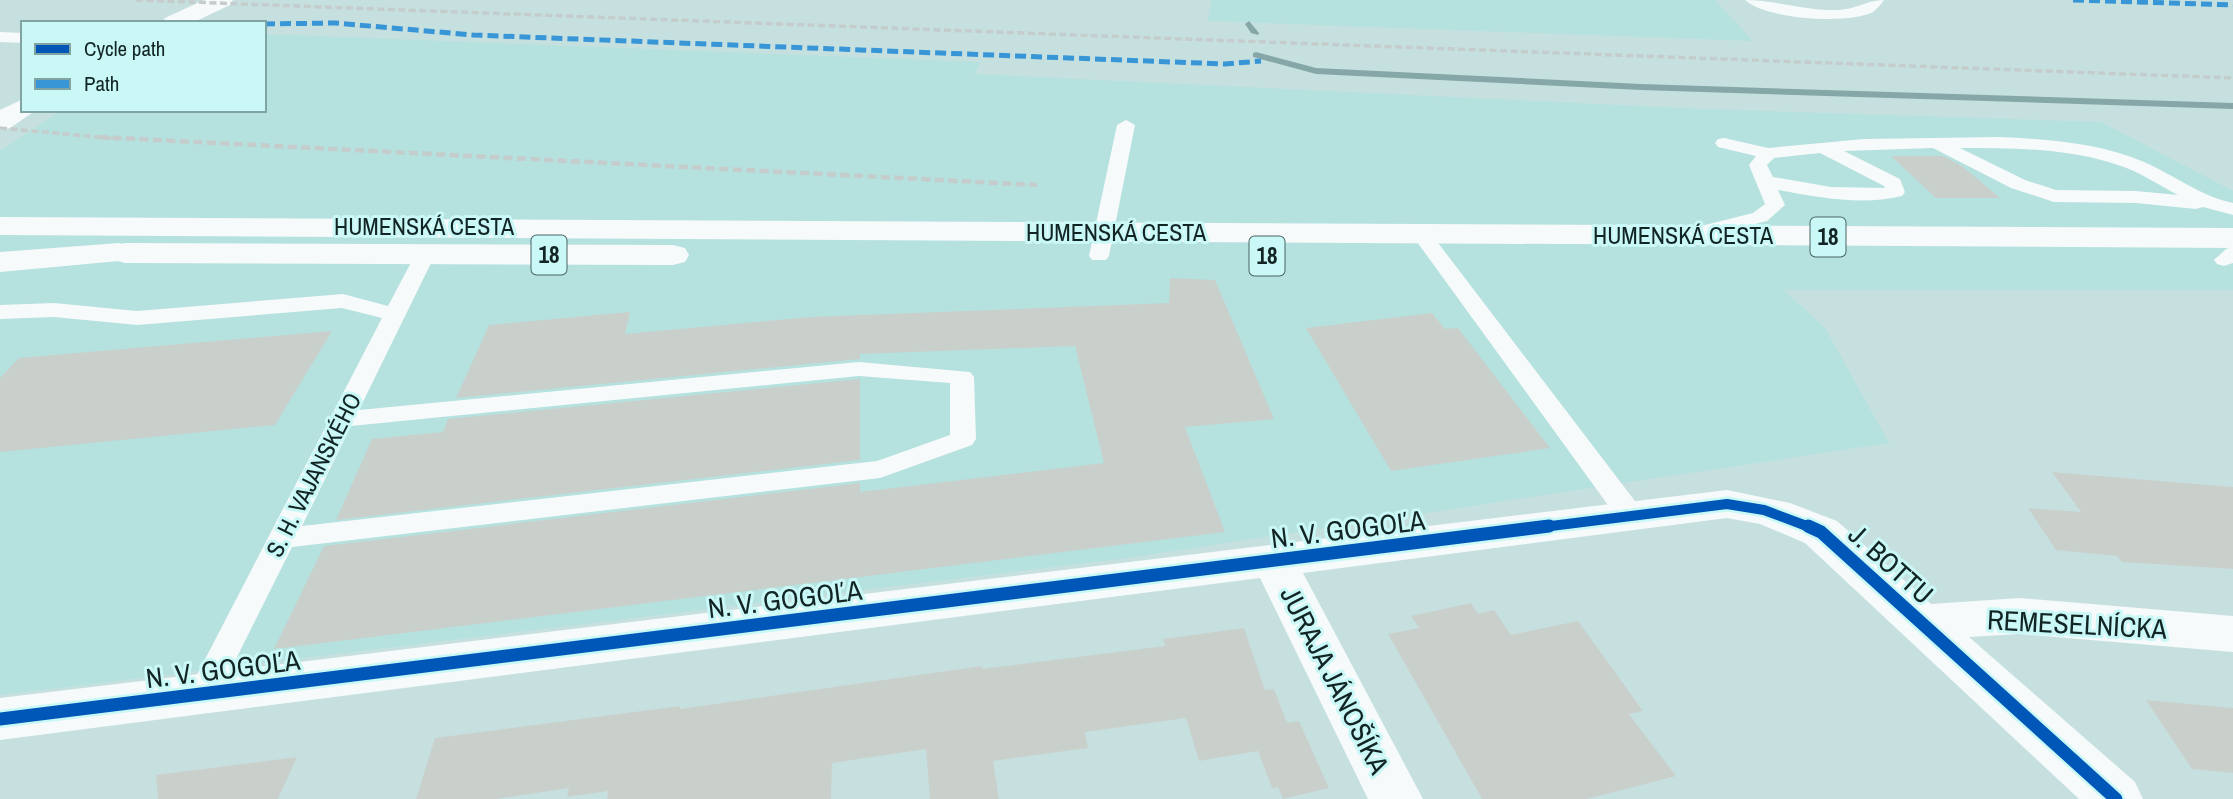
<svg xmlns="http://www.w3.org/2000/svg" width="2233" height="799" viewBox="0 0 2233 799" font-family="'Archivo Narrow',sans-serif">
<rect width="100%" height="100%" fill="#c6e0e0"/>
<!-- built -->
<g fill="#b5e1df">
<polygon points="1211,0 1715,0 1753,41 1208,21"/>
<polygon points="264,34 980,62 975,74 1702,109 2101,122 2233,191 2233,290 1784,290 1825,328 1889,443 1127,558 0,695 0,151 62,110 264,110"/>
</g>
<g fill="none" stroke-linecap="round" stroke-linejoin="round">
<!-- stream -->
<g fill="#86a7a7" fill-rule="evenodd">
<polygon points="1249,21 1259,33 1258,35 1251,33 1245,24"/>
<polygon points="1256,52 1316,68 1641,84 2233,103 2233,109 1641,90 1316,74 1253,57 1253,53"/>
</g>
</g>
<!-- building -->
<g fill="#c9d0cc">
<polygon points="1891,156 1943,156 1962,166 2000,198 1936,198"/>
<polygon points="1170,278 1215,280 1274,419 1185,427 1225,532 274,649 324,546 860,483 860,492 1104,463 1075,346 860,354 860,359 456,398 489,325 630,312 625,334 810,317 1169,303"/>
<polygon points="1432,313 1445,329 1458,328 1550,448 1391,471 1306,328"/>
<polygon points="332,331 275,425 0,452 0,378 19,358"/>
<polygon points="860,379 860,460 336,520 372,439 443,432 448,419"/>
<polygon points="2052,472 2233,487 2233,569 2122,562 2117,556 2056,550 2028,508 2081,512"/>
<polygon points="1471,603 1478,614 1494,610 1511,635 1578,621 1643,711 1629,714 1676,776 1587,799 1482,799 1388,634 1419,628 1411,616"/>
<polygon points="1244,628 1265,690 1274,689 1287,723 1299,721 1329,788 1283,799 1278,787 1272,788 1258,751 1199,761 1186,718 1085,732 1088,748 993,761 999,799 930,799 926,749 832,763 831,799 607,799 608,791 567,797 569,788 496,799 416,799 435,738 680,706 680,709 982,666 982,669 1165,646 1163,639"/>
<polygon points="2146,700 2233,708 2233,773 2192,769"/>
<polygon points="297,757 278,799 158,799 156,775"/>
</g>
<g fill="none" stroke-linecap="round" stroke-linejoin="round">
<!-- lane -->
<g fill="#f6fafa" fill-rule="evenodd">
<path d="M 1745,0 C 1776,0 1806,11 1837,10 C 1855,10 1867,0 1884,0 C 1881,4 1877,9 1873,12 C 1848,25 1765,19 1745,0 Z"/>
<polygon points="0,32 23,33 23,43 0,42"/>
<polygon points="1126,120 1135,125 1109,256 1106,260 1092,260 1089,256 1117,125"/>
<path d="M 1999,137 C 2048,139 2099,143 2144,162 C 2174,175 2200,196 2233,203 L 2233,215 L 2203,207 L 2196,209 L 2136,203 L 2054,202 L 2011,188 L 1933,148 L 1844,151 L 1900,179 L 1905,192 L 1902,196 C 1861,206 1818,197 1778,190 L 1785,205 L 1767,221 L 1696,239 L 1689,237 L 1686,233 L 1689,229 L 1753,213 L 1765,204 L 1749,165 L 1756,156 L 1718,147 L 1715,143 L 1718,139 L 1724,138 L 1768,148 L 1864,139 ZM 1960,148 C 2013,148 2070,148 2121,166 C 2141,173 2159,185 2178,195 L 2136,191 L 2056,190 L 2025,180 ZM 1820,153 L 1884,186 L 1885,188 L 1831,187 L 1773,177 L 1767,165 L 1774,158 Z"/>
<polygon points="1422,229 1429,231 1641,509 1645,516 1641,523 1631,525 1621,523 1412,235 1415,231"/>
<polygon points="2233,247 2233,263 2224,266 2217,264 2214,260 2226,249"/>
<path d="M 425,249 L 432,251 L 435,255 L 359,410 L 859,362 L 970,372 L 974,377 L 976,439 L 972,445 L 880,478 L 292,547 L 214,703 L 203,707 L 192,703 L 187,694 L 382,318 L 342,308 L 137,325 L 54,317 L 0,319 L 0,305 L 54,303 L 137,311 L 343,294 L 388,306 L 415,255 L 418,251 ZM 859,376 L 950,383 L 950,435 L 877,461 L 302,526 L 351,426 Z"/>
</g>
<!-- street -->
<g fill="#f6fafa" fill-rule="evenodd">
<polygon points="204,0 233,0 230,5 192,23 162,23 165,18"/>
<polygon points="23,99 23,110 34,110 32,113 10,128 0,130 0,110"/>
<polygon points="119,243 130,246 135,253 130,260 0,272 0,252"/>
<polygon points="1727,490 1790,503 1837,521 1931,604 2019,598 2233,616 2233,652 2019,634 1969,637 2135,782 2143,799 2079,799 1805,543 1760,524 1727,518 1303,573 1423,799 1368,799 1260,578 0,740 0,698"/>
</g>
<!-- primary -->
<g fill="#f6fafa" fill-rule="evenodd">
<polygon points="0,217 2233,228 2233,248 0,235"/>
<polygon points="125,243 673,245 685,248 689,255 685,262 673,265 125,263 114,260 109,253 114,246"/>
</g>
<!-- rail-far1 -->
<g stroke="#c5cccc" stroke-width="3.5" stroke-dasharray="7 3.5" stroke-linecap="butt">
<polyline points="136,0 2233,78"/>
<polyline points="0,128 119,139"/>
</g>
<!-- rail -->
<polyline stroke="#c5cccc" stroke-width="4.5" stroke-dasharray="9 4.5" stroke-linecap="butt" points="99,137 1037,185"/>
<!-- quiet -->
<g stroke="#3895d6" stroke-width="5" stroke-dasharray="11 5" stroke-linecap="butt">
<polyline points="2073,0 2233,5"/>
<polyline points="264,24 335,23 473,35 1225,64 1261,61"/>
</g>
<!-- cycleway-far1 casing -->
<g stroke="#c9f8f7" stroke-width="15">
<polyline id="cycleway-far1" points="1535,528 1727,504 1764,510 1812,528"/>
</g>
<!-- cycleway casing -->
<g stroke="#c9f8f7" stroke-width="18">
<g id="cycleway">
<polyline points="1808,526 1821,532 2116,799"/>
<polyline points="0,719 1549,526"/>
</g>
</g>
<!-- cycleway-far1 -->
<use href="#cycleway-far1" stroke="#0057b8" stroke-width="10"/>
<!-- cycleway -->
<use href="#cycleway" stroke="#0057b8" stroke-width="13"/>
</g>
<g text-anchor="middle" stroke-width="6" stroke-linejoin="round" paint-order="stroke">
<!-- shield labels -->
<g fill="#c9f8f7" stroke="#496463" stroke-width="2">
<rect x="1810.5" y="217.5" width="35" height="39" rx="5"/>
<rect x="531.5" y="235.5" width="35" height="39" rx="5"/>
<rect x="1249.5" y="236.5" width="35" height="39" rx="5"/>
</g>
<g font-size="23" font-weight="bold" fill="#122424">
<text x="1828" y="245">18</text>
<text x="549" y="263">18</text>
<text x="1267" y="264">18</text>
</g>
<!-- street labels -->
<g font-size="24" fill="#122424" stroke="#c9f8f7">
<text x="424" y="235">HUMENSKÁ CESTA</text>
<text x="1116" y="241">HUMENSKÁ CESTA</text>
<text x="1683" y="244">HUMENSKÁ CESTA</text>
<text transform="translate(314 475) rotate(-63)" y="8">S. H. VAJANSKÉHO</text>
</g>
<!-- near-street labels -->
<g font-size="28" fill="#122424" stroke="#c9f8f7">
<text transform="translate(1348 529) rotate(-7)" y="10">N. V. GOGOĽA</text>
<text transform="translate(1891 564) rotate(42)" y="10">J. BOTTU</text>
<text transform="translate(785 599) rotate(-7)" y="10">N. V. GOGOĽA</text>
<text transform="translate(2077 624) rotate(3)" y="10">REMESELNÍCKA</text>
<text transform="translate(223 669) rotate(-7)" y="10">N. V. GOGOĽA</text>
<text transform="translate(1335 680) rotate(63)" y="10">JURAJA JÁNOŠÍKA</text>
</g>
</g>
<!-- legend -->
<rect x="21" y="21" width="245" height="91" fill="#c9f8f7" stroke="#80a3a3" stroke-width="2"/>
<rect x="35" y="44" width="35" height="10" fill="#0057b8" stroke="#80a3a3" stroke-width="2"/>
<text x="84" y="56" font-size="21" fill="#122424">Cycle path</text>
<rect x="35" y="79" width="35" height="10" fill="#3895d6" stroke="#80a3a3" stroke-width="2"/>
<text x="84" y="91" font-size="21" fill="#122424">Path</text>
</svg>
